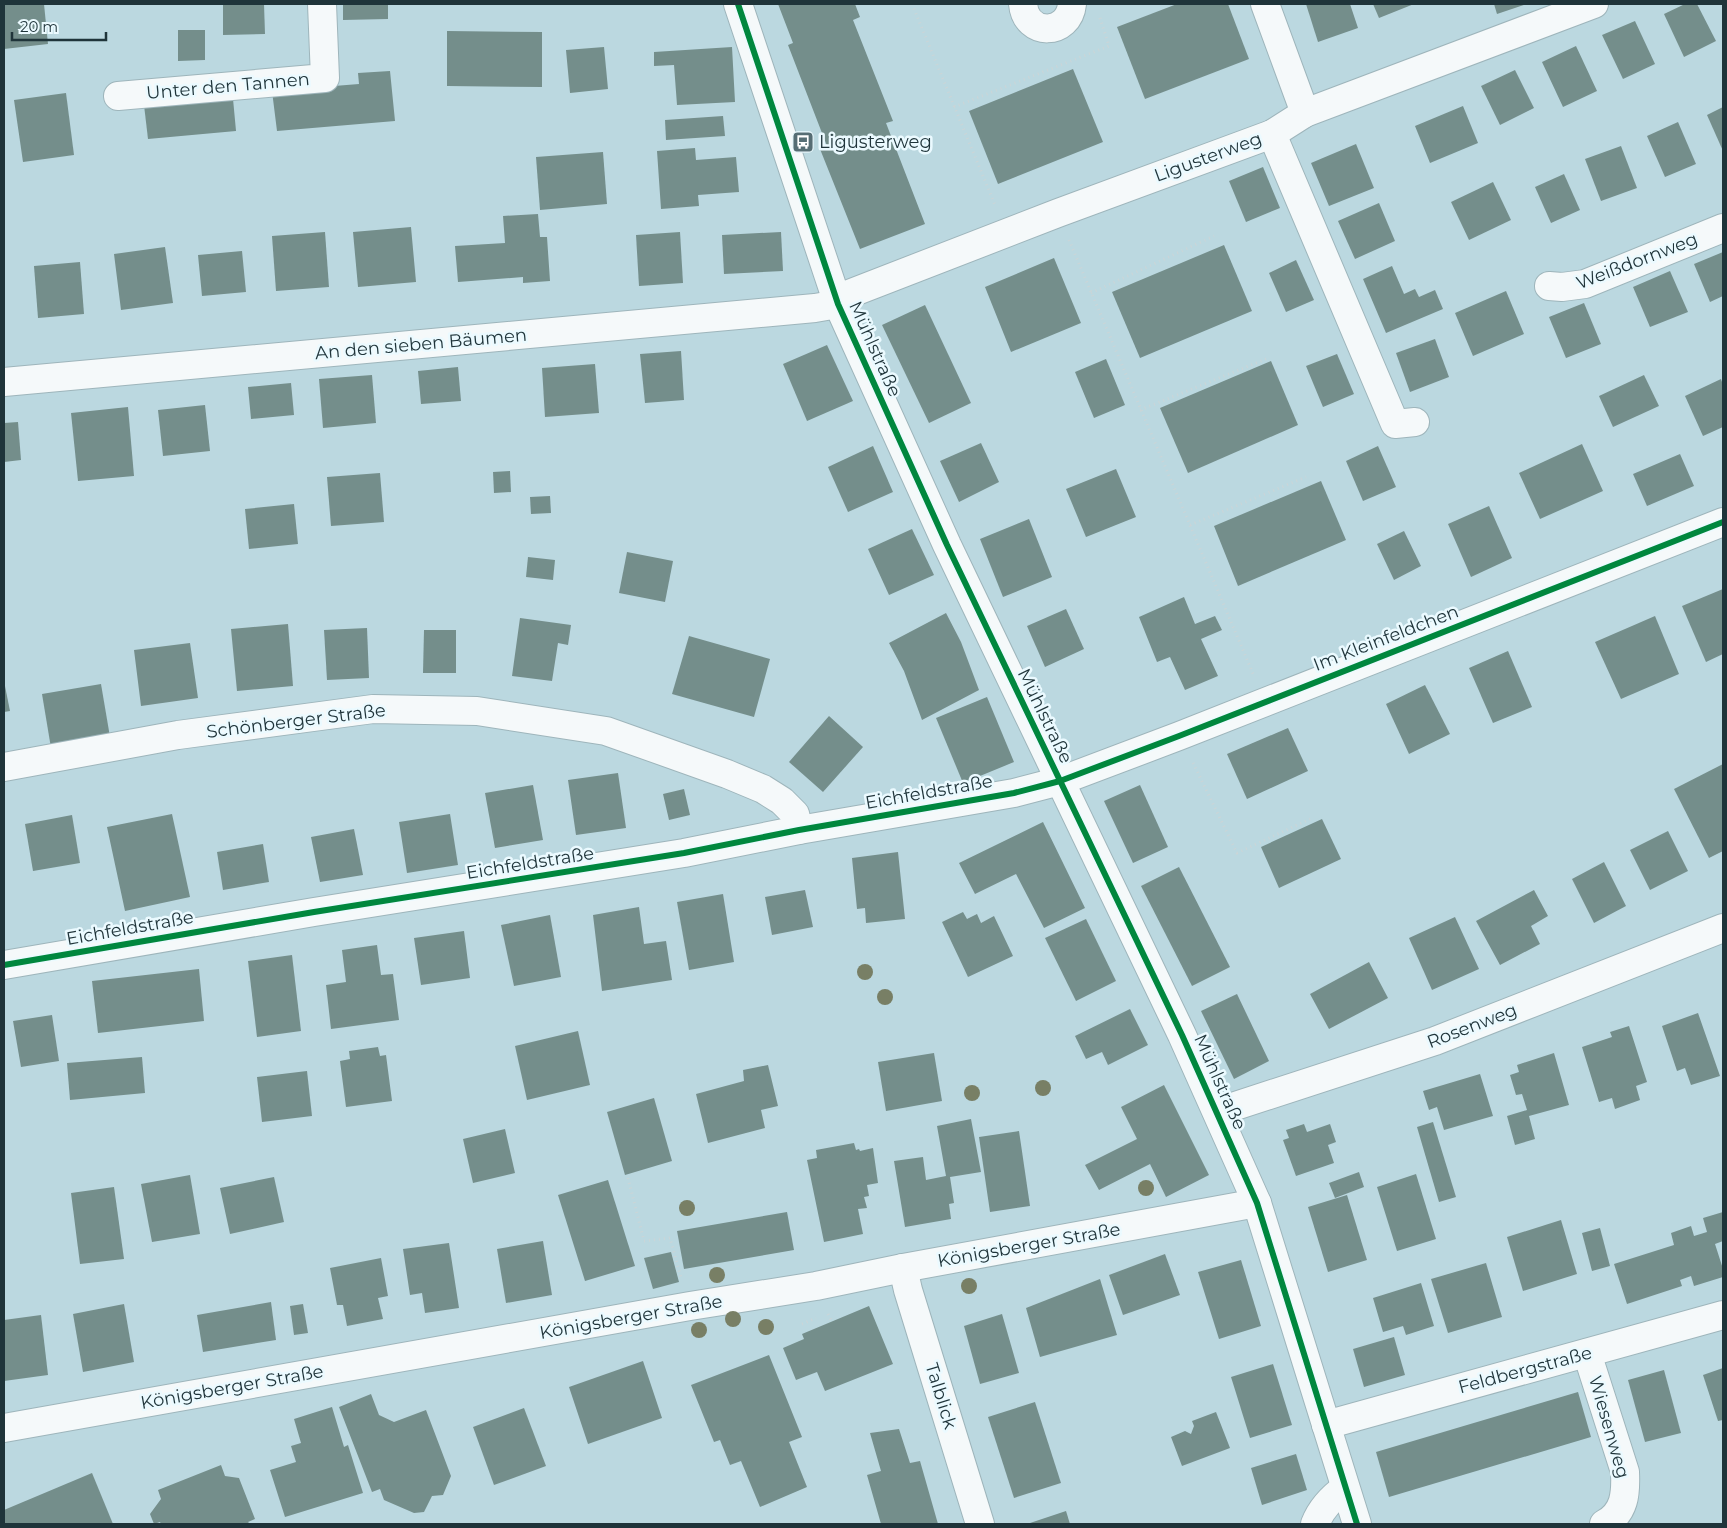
<svg xmlns="http://www.w3.org/2000/svg" width="1727" height="1528" viewBox="0 0 1727 1528" font-family="Montserrat,sans-serif">
<rect width="100%" height="100%" fill="#bbd8e0"/>
<!-- building -->
<g fill="#748e8b">
<polygon points="4,4 44,4 48,44 4,49"/>
<polygon points="223,4 264,4 265,34 223,35"/>
<polygon points="343,4 388,4 388,19 343,20"/>
<polygon points="778,4 855,4 860,17 853,20 893,121 886,123 925,224 860,249 820,149 827,146 788,45 793,43"/>
<polygon points="1177,4 1228,4 1249,59 1145,99 1117,27"/>
<polygon points="1306,4 1350,4 1358,28 1318,42"/>
<polygon points="1373,4 1414,4 1379,18"/>
<polygon points="1494,4 1527,4 1497,14"/>
<polygon points="1685,4 1697,4 1716,41 1684,57 1664,14"/>
<polygon points="1635,21 1655,64 1623,79 1602,35"/>
<polygon points="178,30 205,30 205,60 178,61"/>
<polygon points="447,31 542,32 542,87 447,86"/>
<polygon points="1576,46 1597,91 1563,107 1542,62"/>
<polygon points="604,47 608,89 570,93 566,50"/>
<polygon points="732,47 735,102 677,105 674,65 654,66 654,52"/>
<polygon points="1073,69 1103,142 998,184 969,111"/>
<polygon points="1515,70 1534,108 1500,125 1481,86"/>
<polygon points="390,71 395,121 277,131 272,91 359,84 358,73"/>
<polygon points="66,93 74,155 23,162 14,100"/>
<polygon points="233,99 236,131 148,139 144,105"/>
<polygon points="1463,106 1478,143 1430,163 1415,126"/>
<polygon points="1723,107 1723,151 1707,115"/>
<polygon points="723,116 725,136 666,140 665,120"/>
<polygon points="1678,122 1696,164 1665,177 1647,136"/>
<polygon points="1356,144 1374,188 1329,206 1311,163"/>
<polygon points="1621,146 1637,188 1601,201 1585,159"/>
<polygon points="695,148 696,160 736,157 739,192 698,195 699,206 661,209 657,151"/>
<polygon points="603,152 607,204 540,210 536,157"/>
<polygon points="1263,167 1280,208 1246,222 1229,181"/>
<polygon points="1564,174 1580,210 1551,223 1535,187"/>
<polygon points="1493,182 1511,220 1469,240 1451,202"/>
<polygon points="1379,203 1395,241 1355,259 1338,221"/>
<polygon points="538,214 540,237 547,237 550,281 523,283 523,277 458,282 455,246 505,243 503,216"/>
<polygon points="411,227 416,282 358,287 353,232"/>
<polygon points="325,232 329,287 276,291 272,236"/>
<polygon points="680,232 683,283 639,286 636,235"/>
<polygon points="781,232 783,271 724,274 722,235"/>
<polygon points="1224,245 1252,311 1140,358 1112,292"/>
<polygon points="165,247 173,303 121,310 114,254"/>
<polygon points="242,251 246,292 202,296 198,255"/>
<polygon points="1723,252 1723,296 1710,302 1694,264"/>
<polygon points="1054,258 1081,323 1011,352 985,287"/>
<polygon points="1296,260 1314,300 1286,312 1269,273"/>
<polygon points="80,262 84,314 38,318 34,266"/>
<polygon points="1392,266 1404,294 1415,289 1419,297 1435,290 1443,309 1386,333 1363,279"/>
<polygon points="1670,271 1688,312 1650,327 1633,287"/>
<polygon points="1506,291 1524,334 1473,356 1455,313"/>
<polygon points="1584,303 1601,344 1566,358 1549,317"/>
<polygon points="925,305 971,403 929,423 882,325"/>
<polygon points="1435,339 1449,377 1410,392 1396,353"/>
<polygon points="827,345 853,401 807,421 783,364"/>
<polygon points="681,351 684,400 645,403 640,354"/>
<polygon points="1337,354 1354,394 1323,407 1306,366"/>
<polygon points="1106,359 1125,405 1094,418 1075,372"/>
<polygon points="1271,361 1298,425 1188,473 1160,408"/>
<polygon points="595,364 599,413 545,417 542,368"/>
<polygon points="458,367 461,401 421,404 418,371"/>
<polygon points="372,375 376,423 323,428 319,379"/>
<polygon points="1644,375 1659,406 1613,427 1599,396"/>
<polygon points="1721,379 1723,385 1723,427 1703,436 1685,396"/>
<polygon points="291,383 294,415 251,419 248,387"/>
<polygon points="205,405 210,451 163,456 158,410"/>
<polygon points="128,407 134,476 78,481 71,413"/>
<polygon points="18,422 21,460 4,462 4,423"/>
<polygon points="981,443 999,482 959,502 940,461"/>
<polygon points="1582,444 1603,491 1540,519 1519,473"/>
<polygon points="873,446 893,492 848,512 828,467"/>
<polygon points="1378,446 1396,487 1363,501 1346,461"/>
<polygon points="1680,454 1694,486 1647,506 1633,474"/>
<polygon points="1116,469 1136,517 1086,537 1066,489"/>
<polygon points="510,471 511,492 494,493 493,472"/>
<polygon points="380,473 384,522 331,526 327,477"/>
<polygon points="1321,481 1346,540 1238,586 1214,526"/>
<polygon points="550,496 551,513 531,514 530,497"/>
<polygon points="294,504 298,544 249,549 245,509"/>
<polygon points="1489,506 1512,558 1471,577 1448,524"/>
<polygon points="1029,519 1052,577 1003,597 980,539"/>
<polygon points="912,529 934,575 889,595 868,549"/>
<polygon points="1404,531 1421,566 1394,580 1377,544"/>
<polygon points="627,552 673,561 665,602 619,593"/>
<polygon points="528,557 555,560 553,580 526,577"/>
<polygon points="1723,589 1723,654 1706,662 1682,606"/>
<polygon points="1184,597 1195,624 1215,616 1222,630 1201,639 1218,676 1185,690 1170,657 1157,662 1139,617"/>
<polygon points="1066,609 1084,649 1045,667 1027,626"/>
<polygon points="946,613 961,642 979,690 922,720 904,671 889,643"/>
<polygon points="1655,616 1679,674 1621,699 1595,642"/>
<polygon points="520,618 571,625 568,645 558,643 552,681 512,676"/>
<polygon points="288,624 293,686 237,691 231,629"/>
<polygon points="367,628 369,678 327,680 324,630"/>
<polygon points="424,630 456,630 456,673 423,673"/>
<polygon points="689,636 770,659 754,717 672,694"/>
<polygon points="190,643 198,698 141,706 134,650"/>
<polygon points="1508,651 1532,707 1493,723 1469,668"/>
<polygon points="4,681 10,711 4,712"/>
<polygon points="101,684 110,737 51,748 42,694"/>
<polygon points="1425,685 1450,734 1409,754 1386,704"/>
<polygon points="987,697 1014,762 963,783 936,718"/>
<polygon points="829,716 863,747 823,792 789,762"/>
<polygon points="1288,728 1308,771 1247,799 1227,754"/>
<polygon points="1723,764 1723,851 1709,858 1674,789"/>
<polygon points="618,773 626,828 576,835 568,780"/>
<polygon points="533,785 543,840 495,848 485,793"/>
<polygon points="1140,785 1168,847 1133,863 1104,801"/>
<polygon points="684,789 690,815 669,820 663,794"/>
<polygon points="172,814 190,897 125,911 107,827"/>
<polygon points="450,814 458,865 407,873 399,822"/>
<polygon points="72,815 80,863 33,871 25,824"/>
<polygon points="1322,819 1341,859 1279,888 1261,847"/>
<polygon points="1043,822 1085,908 1044,928 1016,874 975,894 959,863"/>
<polygon points="354,829 363,875 320,882 311,837"/>
<polygon points="1668,831 1688,871 1650,890 1630,850"/>
<polygon points="263,844 269,882 223,890 217,852"/>
<polygon points="898,852 905,919 866,923 865,908 857,909 852,858"/>
<polygon points="1604,862 1626,906 1594,923 1572,879"/>
<polygon points="1179,867 1230,967 1192,986 1141,886"/>
<polygon points="805,890 813,927 772,935 765,897"/>
<polygon points="1534,890 1548,916 1531,926 1540,944 1500,965 1476,921"/>
<polygon points="723,894 734,962 689,970 677,902"/>
<polygon points="639,907 644,944 666,941 672,980 602,991 593,915"/>
<polygon points="963,912 967,919 977,914 981,923 994,916 1013,956 968,977 942,922"/>
<polygon points="550,915 561,977 514,986 501,925"/>
<polygon points="1455,917 1479,969 1432,990 1409,938"/>
<polygon points="1086,919 1116,981 1076,1001 1045,938"/>
<polygon points="464,931 470,978 421,985 414,938"/>
<polygon points="377,945 381,975 393,974 399,1020 331,1029 326,985 346,982 342,950"/>
<polygon points="292,955 301,1031 257,1037 248,961"/>
<polygon points="1369,962 1388,998 1329,1029 1310,994"/>
<polygon points="199,969 204,1021 98,1033 92,981"/>
<polygon points="1237,994 1269,1061 1234,1079 1201,1011"/>
<polygon points="1130,1009 1148,1045 1108,1065 1102,1052 1086,1059 1075,1036"/>
<polygon points="1698,1013 1720,1076 1691,1085 1685,1068 1677,1071 1662,1026"/>
<polygon points="52,1015 59,1061 21,1067 13,1021"/>
<polygon points="1629,1026 1647,1082 1636,1086 1640,1100 1615,1109 1612,1098 1599,1102 1582,1047 1612,1037 1610,1032"/>
<polygon points="578,1031 590,1085 527,1100 515,1046"/>
<polygon points="378,1047 380,1056 386,1055 392,1101 346,1107 340,1061 350,1059 349,1051"/>
<polygon points="934,1053 942,1101 886,1111 878,1062"/>
<polygon points="1554,1053 1569,1105 1529,1116 1535,1139 1515,1145 1507,1116 1527,1110 1522,1094 1516,1095 1510,1075 1519,1072 1517,1065"/>
<polygon points="142,1057 145,1093 70,1100 67,1063"/>
<polygon points="768,1065 778,1106 761,1110 765,1128 708,1143 696,1094 744,1081 743,1070"/>
<polygon points="307,1071 312,1116 262,1122 257,1077"/>
<polygon points="1480,1074 1493,1116 1444,1130 1437,1107 1429,1110 1423,1091"/>
<polygon points="1164,1085 1209,1175 1166,1197 1150,1164 1099,1190 1085,1165 1137,1139 1121,1107"/>
<polygon points="654,1098 672,1161 625,1175 607,1112"/>
<polygon points="971,1119 981,1172 950,1177 954,1203 949,1204 951,1219 905,1227 894,1161 923,1157 926,1180 946,1176 937,1126"/>
<polygon points="1433,1122 1456,1197 1439,1202 1417,1127"/>
<polygon points="1304,1124 1307,1132 1330,1124 1336,1142 1328,1145 1334,1163 1296,1176 1283,1140 1289,1138 1286,1130"/>
<polygon points="505,1129 515,1173 473,1183 463,1139"/>
<polygon points="1019,1131 1030,1206 990,1212 979,1137"/>
<polygon points="854,1143 856,1150 859,1149 860,1151 873,1148 878,1183 867,1185 869,1196 864,1197 867,1208 858,1209 863,1234 824,1242 807,1160 817,1158 816,1150"/>
<polygon points="1359,1172 1364,1187 1335,1198 1329,1183"/>
<polygon points="1416,1174 1436,1239 1397,1251 1377,1187"/>
<polygon points="190,1175 200,1234 152,1242 141,1184"/>
<polygon points="274,1177 284,1222 230,1234 220,1188"/>
<polygon points="608,1180 635,1266 585,1281 558,1195"/>
<polygon points="114,1187 124,1259 80,1264 71,1193"/>
<polygon points="1347,1195 1367,1260 1328,1272 1308,1207"/>
<polygon points="787,1212 794,1250 684,1269 677,1231"/>
<polygon points="1723,1212 1723,1241 1715,1244 1723,1269 1723,1277 1694,1286 1691,1276 1680,1280 1682,1286 1627,1304 1614,1264 1674,1245 1671,1233 1691,1226 1694,1236 1707,1232 1703,1218"/>
<polygon points="1561,1220 1577,1274 1523,1291 1507,1237"/>
<polygon points="1600,1228 1610,1266 1592,1271 1582,1233"/>
<polygon points="543,1241 552,1295 506,1303 497,1249"/>
<polygon points="449,1243 459,1308 425,1313 422,1293 410,1295 403,1249"/>
<polygon points="671,1252 679,1282 653,1289 644,1258"/>
<polygon points="1165,1254 1180,1295 1123,1315 1109,1275"/>
<polygon points="381,1258 388,1296 378,1298 383,1319 347,1326 343,1305 337,1305 330,1268"/>
<polygon points="1241,1260 1261,1326 1219,1339 1198,1272"/>
<polygon points="1486,1263 1502,1317 1448,1333 1431,1279"/>
<polygon points="1100,1279 1117,1335 1040,1357 1026,1308"/>
<polygon points="1421,1283 1434,1326 1406,1335 1403,1326 1383,1332 1373,1298"/>
<polygon points="271,1302 276,1340 203,1352 197,1315"/>
<polygon points="124,1304 134,1362 83,1372 73,1314"/>
<polygon points="303,1304 308,1333 294,1335 290,1306"/>
<polygon points="869,1306 893,1364 825,1391 817,1372 796,1380 783,1348 804,1339 802,1334"/>
<polygon points="1002,1314 1019,1373 980,1384 964,1326"/>
<polygon points="41,1315 48,1375 4,1381 4,1320"/>
<polygon points="1394,1337 1405,1375 1364,1387 1353,1349"/>
<polygon points="769,1355 802,1437 789,1442 807,1487 760,1507 741,1461 730,1465 720,1440 714,1442 691,1385"/>
<polygon points="643,1361 662,1418 588,1444 569,1387"/>
<polygon points="1273,1364 1292,1425 1250,1438 1231,1377"/>
<polygon points="1723,1368 1723,1420 1718,1421 1703,1375"/>
<polygon points="1664,1370 1681,1433 1645,1442 1628,1380"/>
<polygon points="1578,1392 1591,1437 1389,1497 1376,1452"/>
<polygon points="371,1394 379,1415 394,1422 426,1410 451,1476 443,1495 432,1496 424,1512 414,1513 384,1500 380,1489 372,1492 339,1407"/>
<polygon points="1035,1402 1061,1483 1014,1498 988,1417"/>
<polygon points="332,1407 344,1447 348,1445 363,1493 285,1517 270,1470 296,1462 291,1446 301,1443 294,1419"/>
<polygon points="524,1408 546,1466 494,1485 473,1427"/>
<polygon points="1216,1412 1230,1448 1182,1466 1171,1437 1185,1431 1191,1434 1194,1426 1192,1421"/>
<polygon points="899,1429 910,1463 920,1461 938,1524 881,1524 867,1475 881,1471 870,1433"/>
<polygon points="1296,1454 1307,1490 1262,1505 1251,1468"/>
<polygon points="221,1465 225,1476 239,1478 255,1519 248,1522 250,1524 161,1524 160,1522 154,1524 150,1514 161,1499 158,1490"/>
<polygon points="92,1473 113,1524 4,1524 4,1510"/>
<polygon points="1066,1511 1070,1524 1027,1524"/>
</g>
<g fill="none" stroke-linecap="round" stroke-linejoin="round">
<!-- minor casing -->
<g stroke="#9eb5bb" stroke-width="30">
<g id="minor">
<polyline points="738,4 838,304 947,545 1182,1035 1257,1203 1357,1524"/>
<path d="M 1023,4 C 1026,37 1069,36 1072,4"/>
<polyline points="1265,4 1305,113"/>
<polyline points="118,96 325,78 322,4"/>
<polyline points="1272,134 1395,424 1415,422"/>
<polyline points="1549,286 1562,287 1585,284 1723,228"/>
<polyline points="836,299 1058,213 1272,134 1305,113 1594,4"/>
<polyline points="4,382 815,308 838,304"/>
<polyline points="4,767 178,735 373,709 477,711 606,731 727,774 763,789 782,801 795,814 799,830"/>
<polyline points="4,965 314,912 684,853 799,830 1014,793 1060,781 1179,736 1723,522"/>
<polyline points="1217,1112 1435,1041 1723,928"/>
<polyline points="903,1268 908,1290 980,1524"/>
<path d="M 1587,1353 L 1625,1472 C 1626,1493 1625,1513 1604,1524"/>
<polyline points="1326,1425 1723,1315"/>
<polyline points="4,1428 690,1306 816,1286 903,1268 1257,1203"/>
<path d="M 1315,1524 C 1321,1509 1331,1498 1345,1488"/>
</g>
</g>
<!-- path -->
<g stroke="#cbd5d7" stroke-width="3" stroke-dasharray="1 4" stroke-linecap="butt">
<polyline points="912,4 995,205"/>
<polyline points="954,107 1109,46 1100,18"/>
<polyline points="1069,240 1254,676"/>
<polyline points="1091,293 1214,236"/>
<polyline points="1140,410 1266,359"/>
<polyline points="1190,525 1306,477"/>
<polyline points="1193,763 1237,853 1310,819"/>
<polyline points="628,1178 644,1241 670,1238 681,1278"/>
<polyline points="828,1314 832,1322"/>
<polyline points="802,1324 816,1318"/>
</g>
<!-- minor -->
<use href="#minor" stroke="#f5f9fa" stroke-width="28"/>
<!-- cycleway casing -->
<g stroke="#ebfaff" stroke-width="9">
<g id="cycleway">
<polyline points="738,4 838,304 947,545 1182,1035 1257,1203 1357,1524"/>
<polyline points="4,965 314,912 684,853 799,830 1014,793 1060,781 1179,736 1723,522"/>
</g>
</g>
<!-- cycleway -->
<use href="#cycleway" stroke="#00873e" stroke-width="6"/>
</g>
<!-- trees -->
<g fill="#787f65">
<circle cx="865" cy="972" r="8"/>
<circle cx="885" cy="997" r="8"/>
<circle cx="1043" cy="1088" r="8"/>
<circle cx="972" cy="1093" r="8"/>
<circle cx="1146" cy="1188" r="8"/>
<circle cx="687" cy="1208" r="8"/>
<circle cx="717" cy="1275" r="8"/>
<circle cx="969" cy="1286" r="8"/>
<circle cx="733" cy="1319" r="8"/>
<circle cx="766" cy="1327" r="8"/>
<circle cx="699" cy="1330" r="8"/>
</g>
<!-- icons -->
<defs>
<g id="bus-square" transform="scale(1.125)"><rect x="-9" y="-9" width="18" height="18" rx="4" fill="#566d74" stroke="#ebfaff"/><path d="M-5-6H5V4H4V6H2V4H-2V6H-4V4H-5ZM-3.5-4V0h7V-4ZM-3.5 1.2v1.5H-2V1.2ZM2 1.2v1.5H3.5V1.2Z" fill="#fff"/></g>
</defs>
<g fill-rule="evenodd">
<use href="#bus-square" x="803" y="142"/>
</g>
<g text-anchor="middle" stroke-width="5" stroke-linejoin="round" paint-order="stroke">
<!-- street labels -->
<g font-size="18" fill="#1f343a" stroke="#ebfaff">
<text transform="translate(228 86) rotate(-5)" y="6">Unter den Tannen</text>
<text transform="translate(1208 157) rotate(-20)" y="6">Ligusterweg</text>
<text transform="translate(1637 261) rotate(-21)" y="6">Weißdornweg</text>
<text transform="translate(421 344) rotate(-5)" y="6">An den sieben Bäumen</text>
<text transform="translate(875 349) rotate(66)" y="6">Mühlstraße</text>
<text transform="translate(1386 638) rotate(-21)" y="6">Im Kleinfeldchen</text>
<text transform="translate(1045 716) rotate(64)" y="6">Mühlstraße</text>
<text transform="translate(296 721) rotate(-7)" y="6">Schönberger Straße</text>
<text transform="translate(929 792) rotate(-10)" y="6">Eichfeldstraße</text>
<text transform="translate(530 863) rotate(-9)" y="6">Eichfeldstraße</text>
<text transform="translate(130 928) rotate(-10)" y="6">Eichfeldstraße</text>
<text transform="translate(1472 1026) rotate(-21)" y="6">Rosenweg</text>
<text transform="translate(1220 1082) rotate(66)" y="6">Mühlstraße</text>
<text transform="translate(1029 1245) rotate(-10)" y="6">Königsberger Straße</text>
<text transform="translate(631 1317) rotate(-10)" y="6">Königsberger Straße</text>
<text transform="translate(1525 1370) rotate(-15)" y="6">Feldbergstraße</text>
<text transform="translate(232 1387) rotate(-10)" y="6">Königsberger Straße</text>
<text transform="translate(941 1396) rotate(73)" y="6">Talblick</text>
<text transform="translate(1609 1427) rotate(74)" y="6">Wiesenweg</text>
</g>
<!-- poi labels -->
<g font-size="18" fill="#1f343a" stroke="#ebfaff" text-anchor="start">
<text x="819" y="148">Ligusterweg</text>
</g>
</g>
<!-- border -->
<rect width="1727" height="1528" fill="none" stroke="#1f343a" stroke-width="10"/>
<!-- scale -->
<path d="M12 32v8h94v-8" fill="none" stroke="#1f343a" stroke-width="2.5"/>
<text x="20" y="32" font-size="15" fill="#1f343a" stroke="#ebfaff" stroke-width="4" paint-order="stroke">20 m</text>
</svg>
